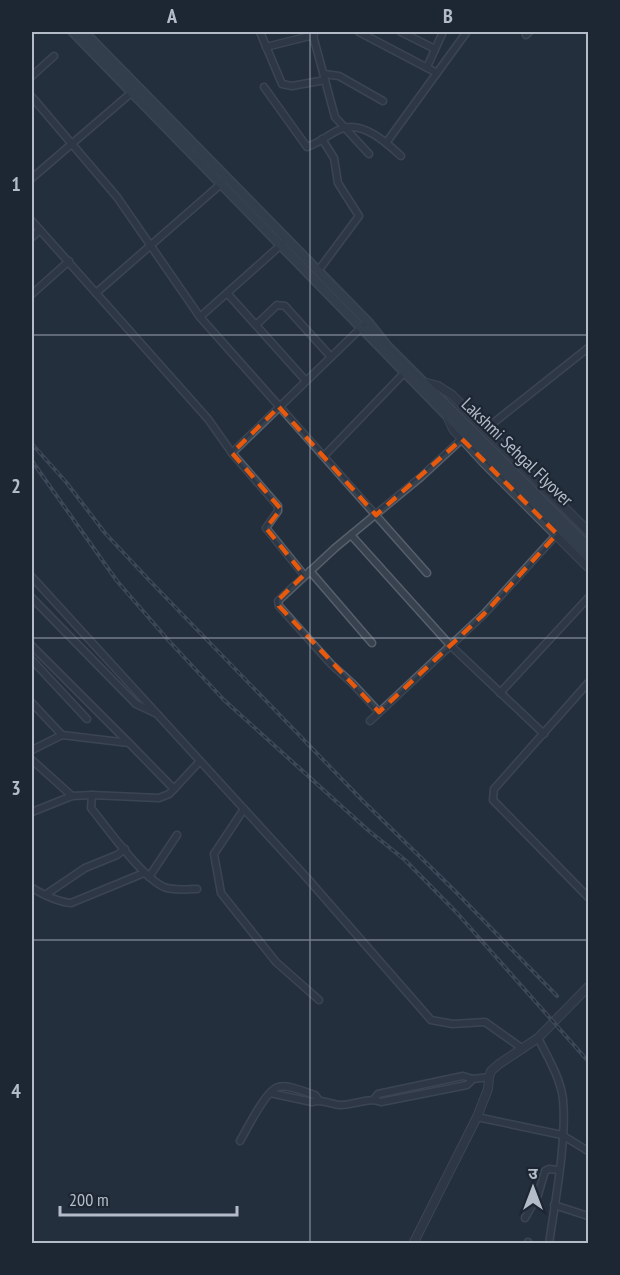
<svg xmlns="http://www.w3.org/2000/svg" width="620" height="1275" viewBox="0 0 620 1275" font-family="'PT Sans Narrow','Noto Sans Devanagari',sans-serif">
<rect width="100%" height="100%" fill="#242f3e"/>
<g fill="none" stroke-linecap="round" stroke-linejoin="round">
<!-- minor casing -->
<g stroke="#565f6c" stroke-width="9">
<g id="minor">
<polyline points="260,32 282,84 292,86 325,80"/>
<polyline points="312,32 335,117 369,154"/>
<polyline points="359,32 437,73"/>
<polyline points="401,32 435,49"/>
<polyline points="526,35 529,32"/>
<polyline points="266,47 314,35"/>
<polyline points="427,67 443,32"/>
<polyline points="324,74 339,76 383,101"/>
<polyline points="32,76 54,56"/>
<path d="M 264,87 L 307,147 C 320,143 330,133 341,129 C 362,120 387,143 401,156"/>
<polyline points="32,97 117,197 200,317 427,573"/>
<polyline points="386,143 466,33"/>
<polyline points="32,178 131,93"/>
<polyline points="32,221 208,419 232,453 278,506 278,511 266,528 304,575"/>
<polyline points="32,237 40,230"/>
<polyline points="318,271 359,216 338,183 334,158 322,139"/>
<polyline points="96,293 222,183"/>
<polyline points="227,293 306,381"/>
<polyline points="32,294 69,261"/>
<polyline points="200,317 282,244"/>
<polyline points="256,325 277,305 285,306 331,357"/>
<polyline points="487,428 588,348"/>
<polyline points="232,453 363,326"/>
<polyline points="324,456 405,372"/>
<polyline points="351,535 450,645 544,734"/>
<polyline points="310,571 372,643"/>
<polyline points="32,577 307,878 431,1020 453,1024 485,1022 523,1049"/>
<polyline points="32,598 136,704 155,713"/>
<polyline points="32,646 129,743"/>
<polyline points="32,660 87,719"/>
<polyline points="588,683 494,789 493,800 588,897"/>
<polyline points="500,693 588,598"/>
<polyline points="32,703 62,735"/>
<polyline points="379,712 353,684 331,664 279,606 278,601 335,548 421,477 462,439"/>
<polyline points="370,721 484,614 557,534"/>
<polyline points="32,750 62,735 129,743 174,789 169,794 159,798 92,795 72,796 32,812"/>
<polyline points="32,760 72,796"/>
<polyline points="174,789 200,761"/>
<path d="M 92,795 L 91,808 C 108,829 142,877 164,887 C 174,891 187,889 197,889"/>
<polyline points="244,809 214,854 221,893 276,962 319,1000"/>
<polyline points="149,877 177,835"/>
<path d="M 32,888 C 44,895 57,902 71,903 L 144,873"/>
<polyline points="45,895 85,868 117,855 125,849"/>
<path d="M 538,1038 C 548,1058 560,1077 563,1099 C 567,1141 555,1201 549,1244"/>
<path d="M 270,1093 L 312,1102 C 322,1098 331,1105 341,1105 C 355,1105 367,1097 381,1102 L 467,1085 L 473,1079"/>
<polyline points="374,1099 378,1094 463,1076 473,1079 489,1077"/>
<polyline points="477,1117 562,1135 588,1151"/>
<path d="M 240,1141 C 247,1129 266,1090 278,1087 C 288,1084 305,1092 315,1095 L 318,1099"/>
<polyline points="554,1205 588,1216"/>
<polyline points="525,1218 538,1195 545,1171 549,1169 559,1170"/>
<polyline points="527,1244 528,1242"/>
</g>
</g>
<!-- tertiary casing -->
<g stroke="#565f6c" stroke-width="10">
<g id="tertiary">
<polyline points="423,382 438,386 452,395 588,531"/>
<polyline points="448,418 453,429 486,465 588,567"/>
<polyline points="413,1244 477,1117 488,1089 489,1077 491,1071 499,1064 538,1038 588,987"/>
</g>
</g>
<!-- secondary casing -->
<g stroke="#565f6c" stroke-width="11">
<g id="secondary">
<polyline points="73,32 461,430 588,557"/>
<polyline points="84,32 368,322 387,346 409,368 588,546"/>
</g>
</g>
<!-- minor -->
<use href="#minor" stroke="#38414e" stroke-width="6"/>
<!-- tertiary -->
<use href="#tertiary" stroke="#38414e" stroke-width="8"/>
<!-- secondary -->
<use href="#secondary" stroke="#465061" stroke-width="8"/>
<!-- rail casing -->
<g stroke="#5a6575" stroke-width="4">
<g id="rail">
<polyline points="32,444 66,482 105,533 149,580 363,801 455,891 557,996"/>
<polyline points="32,461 117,581 169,641 224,700 369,831 405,860 457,913 588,1061"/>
</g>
</g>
<!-- rail -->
<use href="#rail" stroke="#1d2633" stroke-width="1.5" stroke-dasharray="4.5" stroke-linecap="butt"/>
</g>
<!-- marked area -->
<path d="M0 0H620V1275H0ZM 279,407 L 376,515 L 462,439 L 557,534 L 484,614 L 379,712 L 279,606 L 279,599 L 304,575 L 266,528 L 281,509 L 232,453 Z" fill="#242f3e" fill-opacity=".55" fill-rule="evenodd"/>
<path fill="none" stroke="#e8590c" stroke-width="4.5" stroke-dasharray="12 8" stroke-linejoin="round" d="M 279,407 L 376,515 L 462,439 L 557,534 L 484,614 L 379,712 L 279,606 L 279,599 L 304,575 L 266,528 L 281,509 L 232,453 Z"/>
<!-- grid -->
<path fill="none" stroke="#b4bcc9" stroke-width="1.5" stroke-opacity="0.55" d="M 310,32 L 310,1244M 32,335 L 588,335M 32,638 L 588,638M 32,940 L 588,940"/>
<g text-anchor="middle" stroke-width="4.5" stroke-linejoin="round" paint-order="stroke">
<!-- street labels -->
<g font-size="18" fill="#b4bcc9" stroke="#1d2633">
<text transform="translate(517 452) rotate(44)" y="6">Lakshmi Sehgal Flyover</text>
</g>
</g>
<!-- border -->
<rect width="620" height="1275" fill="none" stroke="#1d2633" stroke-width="66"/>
<!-- north arrow -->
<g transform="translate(533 1188)" stroke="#1d2633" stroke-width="4.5" paint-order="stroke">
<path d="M0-4.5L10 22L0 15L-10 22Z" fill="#b4bcc9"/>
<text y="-9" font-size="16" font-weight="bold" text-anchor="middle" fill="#b4bcc9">उ</text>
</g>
<!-- scale -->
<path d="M60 1206v9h177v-9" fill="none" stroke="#b4bcc9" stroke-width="3"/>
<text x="69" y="1206" font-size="18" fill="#b4bcc9" stroke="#1d2633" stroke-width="4.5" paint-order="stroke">200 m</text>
<rect x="33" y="33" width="554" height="1209" fill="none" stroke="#b4bcc9" stroke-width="2"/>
<g font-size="20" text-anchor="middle" font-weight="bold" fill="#b4bcc9">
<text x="172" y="23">A</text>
<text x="448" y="23">B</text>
<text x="16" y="191">1</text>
<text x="16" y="493">2</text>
<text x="16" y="795">3</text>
<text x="16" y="1098">4</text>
</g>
</svg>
